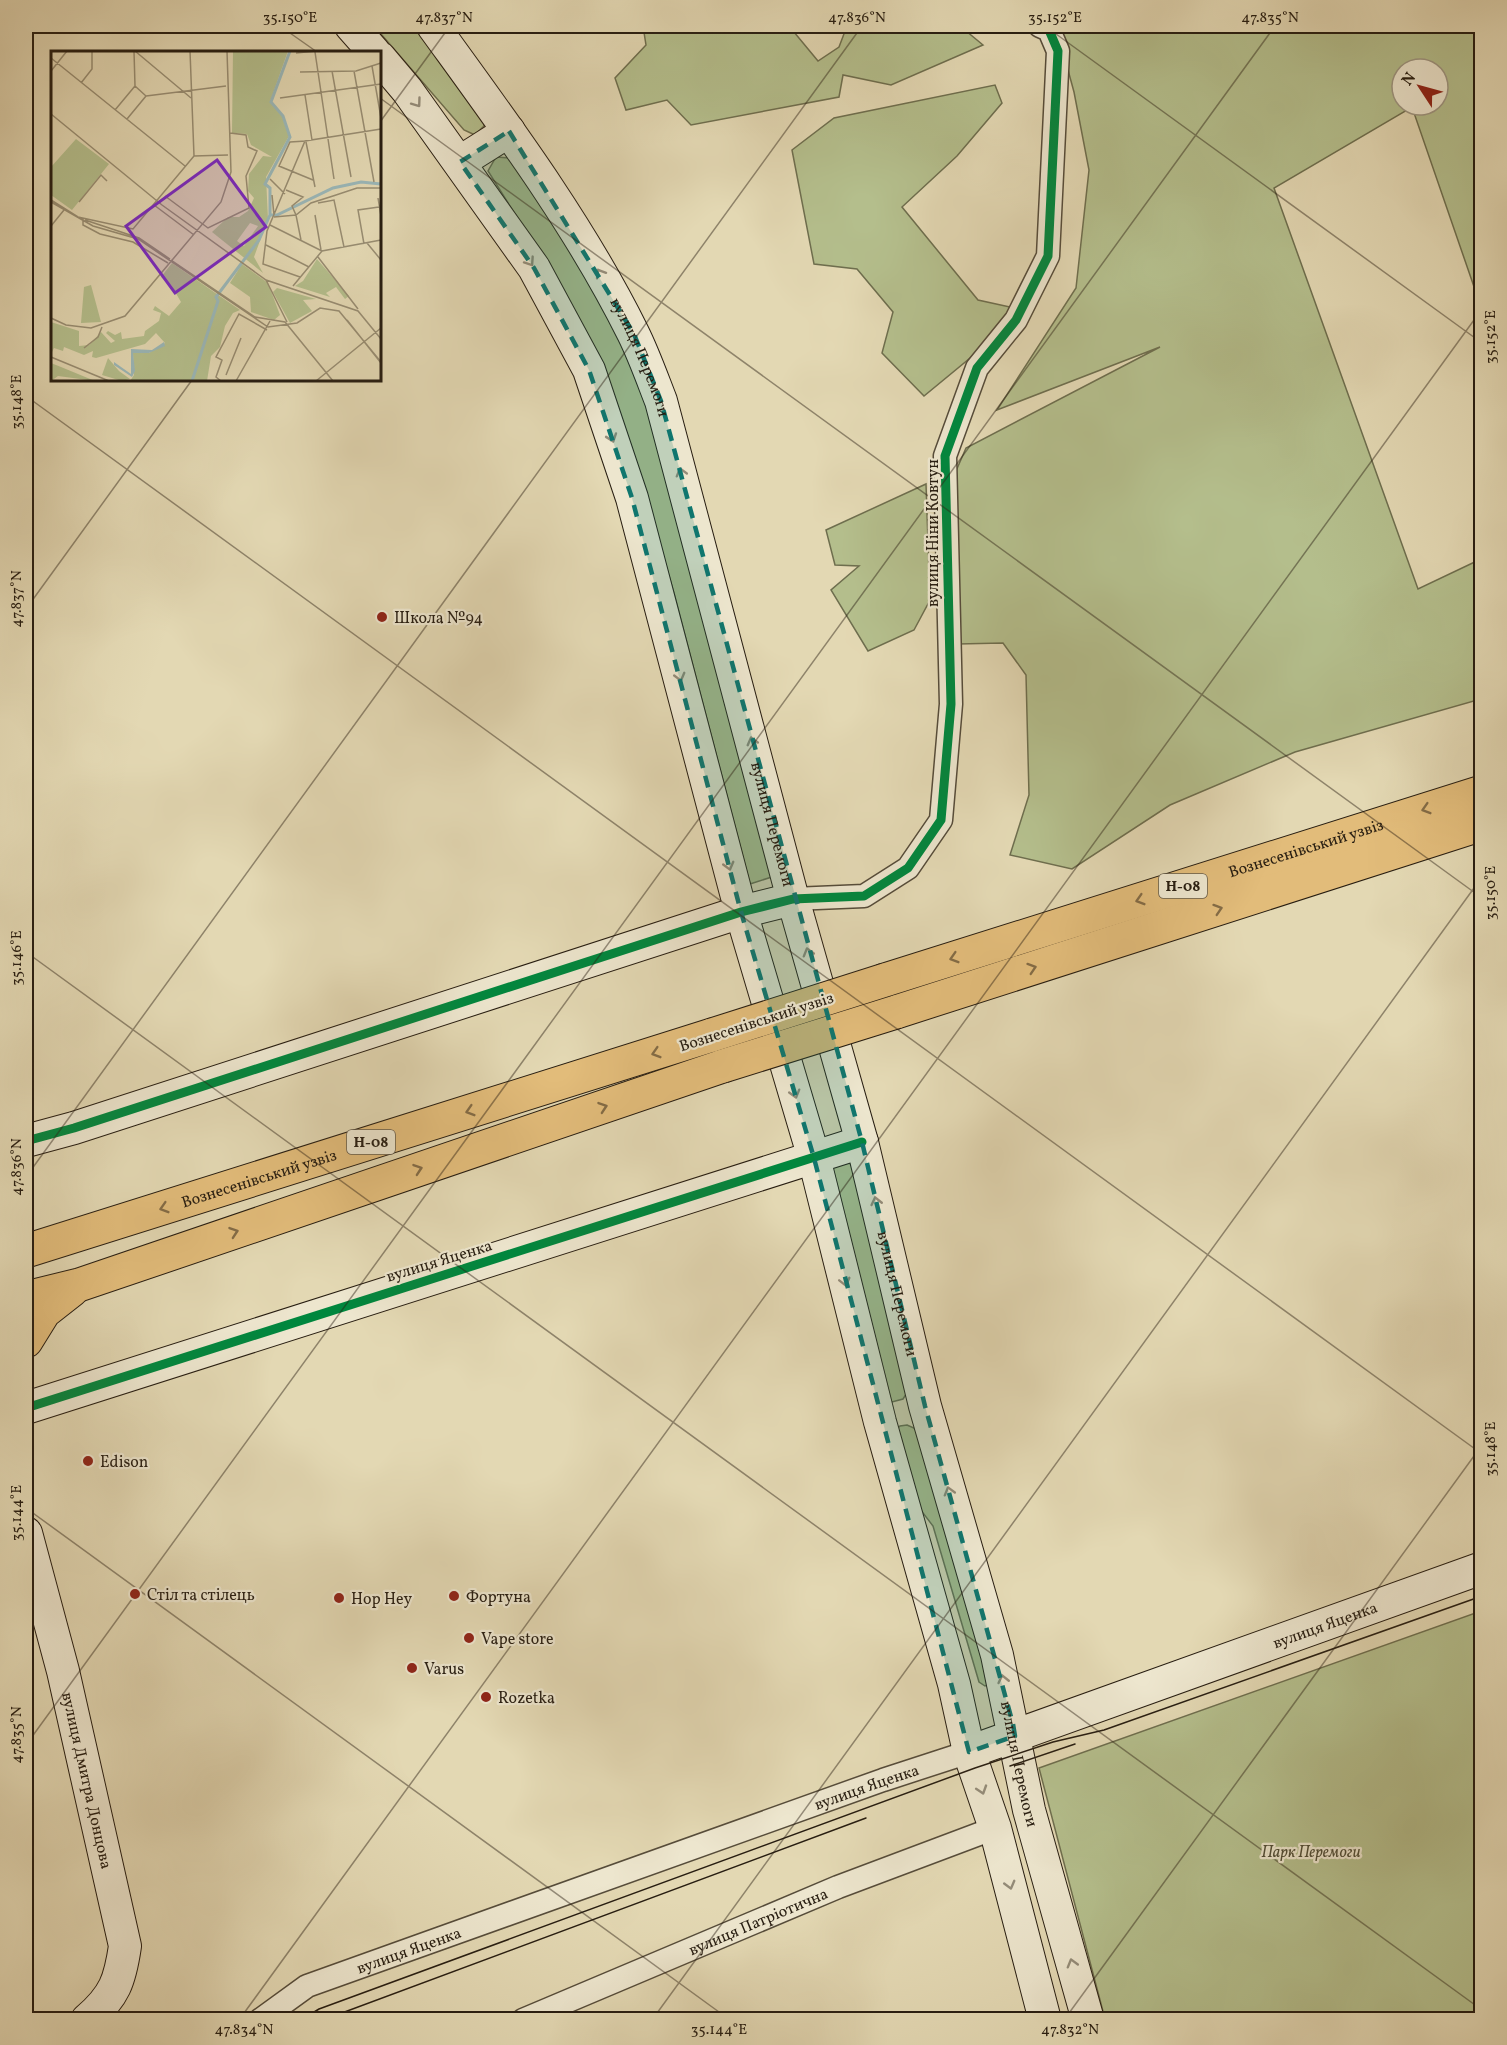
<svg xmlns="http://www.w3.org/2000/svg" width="1507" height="2045" viewBox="0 0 1507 2045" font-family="Vollkorn,serif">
<rect width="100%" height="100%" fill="#e3d8b3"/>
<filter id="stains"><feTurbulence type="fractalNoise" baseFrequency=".00333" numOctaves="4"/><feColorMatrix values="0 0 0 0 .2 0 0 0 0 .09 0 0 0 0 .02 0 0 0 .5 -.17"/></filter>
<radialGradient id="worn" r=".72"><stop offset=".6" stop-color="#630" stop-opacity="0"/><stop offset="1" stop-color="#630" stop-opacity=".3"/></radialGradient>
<!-- green -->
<g fill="#b4be8c" stroke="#6e6e4e" stroke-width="1.5" fill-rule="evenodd">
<polygon points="374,26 412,26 436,52 484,116 484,126 475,135 464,130"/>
<polygon points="643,26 789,26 818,61 839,47 847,26 960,26 983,45 891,85 843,75 839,97 691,125 667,100 626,110 615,78 646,45"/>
<path d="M 1056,26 L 1475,26 L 1482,42 L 1481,307 L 1412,107 L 1274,188 L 1418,589 L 1481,559 L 1481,699 L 1295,752 L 1170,805 L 1072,869 L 1010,855 L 1029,795 L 1026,675 L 1003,643 L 958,644 L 956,471 L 966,448 L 1160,347 L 997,410 L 1076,288 L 1089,170 L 1074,92 ZM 1402,69 L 1438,69 L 1438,105 L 1402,105 Z"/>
<polygon points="995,85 1002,103 957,156 902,207 978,300 1010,307 998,335 924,396 882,353 893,312 857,269 814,264 792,150 834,118"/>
<polygon points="496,157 511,158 574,254 630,361 662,449 775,876 750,884 674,593 631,445 593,352 549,268 488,171"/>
<polygon points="926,484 930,600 914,630 868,651 831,590 859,566 835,565 826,530"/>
<polygon points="834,1162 849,1162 857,1174 910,1388 903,1399 892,1402 883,1393 830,1178"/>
<polygon points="907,1425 914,1428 920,1436 990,1684 985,1686 979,1682 933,1526 907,1492 894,1432 900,1426"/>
<polygon points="1481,1611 1481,2019 1433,2019 1414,2015 1394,2019 1363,2019 1361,2013 1339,2020 1105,2019 1039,1768"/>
</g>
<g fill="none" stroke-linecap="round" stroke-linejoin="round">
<!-- street casing -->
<g stroke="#564c3a" stroke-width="25">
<g id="street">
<polyline points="793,899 864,896 908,868 941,820 951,704 945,456 977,368 1016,320 1048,256 1058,51 1049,30 1040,26"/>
<path id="s1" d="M 260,2020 L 307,1986 L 883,1780 L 969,1752"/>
<path id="s2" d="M 523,2020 L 838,1887 L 995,1828"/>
</g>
</g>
<!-- secondary casing -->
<g stroke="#271d11" stroke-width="34">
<g id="secondary">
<polyline points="351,26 374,52"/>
<path id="s3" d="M 433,26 C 504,124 579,224 633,333 C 644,355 652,378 661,401 L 793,899 L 862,1142 L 925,1406 L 997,1655 L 1029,1810 L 1088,2020"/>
<polyline points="380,58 407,90 534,268 589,370 632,498 741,912 814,1158 880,1422 954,1684 969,1752 995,1828 1045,2020"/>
<polyline points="460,162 509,131"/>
<polyline points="26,1141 74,1128 741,912 793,899"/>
<polyline points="26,1408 862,1142"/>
<path id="s4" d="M 26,1533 L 63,1671 L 125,1946 C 120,1980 115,1996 87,2020"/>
<path id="s5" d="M 969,1752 L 1482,1568"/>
</g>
</g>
<!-- primary casing -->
<g stroke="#271d11" stroke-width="35">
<g id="primary">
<path id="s6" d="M 885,980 L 1482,792"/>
<polyline points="896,1012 1482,824"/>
<path id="s7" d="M 26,1251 L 712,1035"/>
<polyline points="26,1298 79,1285 723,1066"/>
<polyline points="26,1341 44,1312 72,1290"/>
</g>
</g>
<!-- street -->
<use href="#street" stroke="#ede6ce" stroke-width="22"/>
<!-- secondary -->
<use href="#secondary" stroke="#ede6ce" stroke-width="32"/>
<!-- primary -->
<use href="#primary" stroke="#e2bc7a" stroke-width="33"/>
<!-- tram -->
<g stroke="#271d11" stroke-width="1.5">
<polyline points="1010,1766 1075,1744"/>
<polyline points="301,2020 319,2009 975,1768 1053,1742 1104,1730 1482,1596"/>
<polyline points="323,2020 866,1818"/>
</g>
<!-- primary-bridge casing -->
<g stroke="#271d11" stroke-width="35" stroke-linecap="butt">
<g id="primary-bridge">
<polyline points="712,1035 885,980"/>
<polyline points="723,1066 896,1012"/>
</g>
</g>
<!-- primary-bridge -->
<use href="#primary-bridge" stroke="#e2bc7a" stroke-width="33"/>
<!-- cycleway casing -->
<g stroke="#ede6ce" stroke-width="13">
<g id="cycleway">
<polyline points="26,1141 74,1128 741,912 793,899 864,896 908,868 941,820 951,704 945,456 977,368 1016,320 1048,256 1058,51 1049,30 1040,26"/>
<polyline points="26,1408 862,1142"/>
</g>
</g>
<!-- cycleway -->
<use href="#cycleway" stroke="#00873e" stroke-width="9"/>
</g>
<!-- one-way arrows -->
<defs><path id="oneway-chevron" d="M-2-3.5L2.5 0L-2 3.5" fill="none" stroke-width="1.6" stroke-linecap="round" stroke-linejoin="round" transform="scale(1.5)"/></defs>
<g stroke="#948c79">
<use href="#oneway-chevron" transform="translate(417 103) rotate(54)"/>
<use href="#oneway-chevron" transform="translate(530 262) rotate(56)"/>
<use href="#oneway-chevron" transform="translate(600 273) rotate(-121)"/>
<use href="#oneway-chevron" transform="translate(612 438) rotate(71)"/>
<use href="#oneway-chevron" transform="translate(681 472) rotate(-106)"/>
<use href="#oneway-chevron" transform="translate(680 677) rotate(75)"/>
<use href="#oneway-chevron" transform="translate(752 741) rotate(-105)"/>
<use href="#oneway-chevron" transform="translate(729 866) rotate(75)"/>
<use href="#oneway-chevron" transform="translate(808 952) rotate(-106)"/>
<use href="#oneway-chevron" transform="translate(795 1094) rotate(74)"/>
<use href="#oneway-chevron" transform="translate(876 1201) rotate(-103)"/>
<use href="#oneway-chevron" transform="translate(845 1282) rotate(76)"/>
<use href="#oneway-chevron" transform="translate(949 1491) rotate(-106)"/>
<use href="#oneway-chevron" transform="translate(1003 1679) rotate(-103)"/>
<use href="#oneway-chevron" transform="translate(982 1790) rotate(72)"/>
<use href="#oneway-chevron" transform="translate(1010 1885) rotate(75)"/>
<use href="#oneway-chevron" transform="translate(1072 1963) rotate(-106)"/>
</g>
<g stroke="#846c46">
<use href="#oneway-chevron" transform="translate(1426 809) rotate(163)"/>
<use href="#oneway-chevron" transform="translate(1140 900) rotate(163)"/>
<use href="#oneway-chevron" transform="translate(1218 909) rotate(-18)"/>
<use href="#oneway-chevron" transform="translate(954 958) rotate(163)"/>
<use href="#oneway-chevron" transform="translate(1032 968) rotate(-18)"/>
<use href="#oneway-chevron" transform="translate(656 1053) rotate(163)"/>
<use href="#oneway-chevron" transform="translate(603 1107) rotate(-19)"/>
<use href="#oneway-chevron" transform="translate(470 1111) rotate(163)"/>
<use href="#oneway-chevron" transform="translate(418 1169) rotate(-19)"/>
<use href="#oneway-chevron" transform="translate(164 1208) rotate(163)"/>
<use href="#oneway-chevron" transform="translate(234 1232) rotate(-19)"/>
</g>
<!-- marked area -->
<path fill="#0f766e" fill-opacity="0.2" stroke="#0f766e" stroke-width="4.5" stroke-dasharray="12 8" stroke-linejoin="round" d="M 509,131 L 634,334 L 661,401 L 862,1142 L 925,1406 L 1013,1724 L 1015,1736 L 969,1752 L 814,1158 L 741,912 L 632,498 L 589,370 L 534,268 L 460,162 Z"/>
<!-- ticks -->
<path fill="none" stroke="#271d11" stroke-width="1.5" stroke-opacity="0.45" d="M 280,26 L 317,52M 1045,26 L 1482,343M 26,41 L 37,26M 380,98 L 1482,898M 380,122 L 450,26M 26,396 L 1482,1454M 26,609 L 192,380M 26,952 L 1482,2010M 26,1177 L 862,26M 26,1508 L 730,2020M 26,1745 L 1275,26M 239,2020 L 1482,309M 652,2020 L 1482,877M 1064,2020 L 1482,1445M 1477,2020 L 1482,2014"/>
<!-- markers -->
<g fill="#8f2418" stroke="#ede6ce" stroke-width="2">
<circle cx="382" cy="617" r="6"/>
<circle cx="88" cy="1461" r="6"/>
<circle cx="135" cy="1594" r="6"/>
<circle cx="454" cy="1596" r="6"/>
<circle cx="339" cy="1598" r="6"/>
<circle cx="469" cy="1638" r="6"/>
<circle cx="412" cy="1668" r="6"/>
<circle cx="486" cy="1697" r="6"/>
</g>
<g text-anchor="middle" stroke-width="4.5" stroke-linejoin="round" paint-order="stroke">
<!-- shield labels -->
<g fill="#ede6ce" stroke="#62594a" stroke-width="1.5">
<rect x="1159" y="874" width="48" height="24" rx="4.5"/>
<rect x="347" y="1130" width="48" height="24" rx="4.5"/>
</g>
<g font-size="15" font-weight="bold" fill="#271d11">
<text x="1183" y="891">Н-08</text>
<text x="371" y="1147">Н-08</text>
</g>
<!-- street labels -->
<g font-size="16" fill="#271d11" stroke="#ede6ce">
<text dy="6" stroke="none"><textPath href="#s3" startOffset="392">вулиця Перемоги</textPath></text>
<text transform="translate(932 533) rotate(-90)" y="6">вулиця Ніни Ковтун</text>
<text dy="6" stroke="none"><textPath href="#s3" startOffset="878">вулиця Перемоги</textPath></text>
<text dy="6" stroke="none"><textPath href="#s6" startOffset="441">Вознесенівський узвіз</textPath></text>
<text transform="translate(756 1021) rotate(-18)" y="6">Вознесенівський узвіз</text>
<text dy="6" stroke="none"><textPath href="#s7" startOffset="244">Вознесенівський узвіз</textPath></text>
<text transform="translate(439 1260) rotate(-17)" y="6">вулиця Яценка</text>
<text dy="6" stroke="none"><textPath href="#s3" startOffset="1364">вулиця Перемоги</textPath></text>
<text dy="6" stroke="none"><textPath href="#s5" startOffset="378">вулиця Яценка</textPath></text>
<text dy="6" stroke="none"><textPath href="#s3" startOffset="1850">вулиця Перемоги</textPath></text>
<text dy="6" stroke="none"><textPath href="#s4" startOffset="255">вулиця Дмитра Донцова</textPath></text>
<text dy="6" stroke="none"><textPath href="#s1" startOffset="652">вулиця Яценка</textPath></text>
<text dy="6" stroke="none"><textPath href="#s2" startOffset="255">вулиця Патріотична</textPath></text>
<text dy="6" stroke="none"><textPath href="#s1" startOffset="166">вулиця Яценка</textPath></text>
</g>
<!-- poi labels -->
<g font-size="16" fill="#271d11" stroke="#ede6ce" text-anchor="start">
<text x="394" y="623">Школа №94</text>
<text x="100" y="1467">Edison</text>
<text x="147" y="1600">Стіл та стілець</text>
<text x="466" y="1602">Фортуна</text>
<text x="351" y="1604">Hop Hey</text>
<text x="481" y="1644">Vape store</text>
<text x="424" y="1674">Varus</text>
<text x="498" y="1703">Rozetka</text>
</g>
<!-- park labels -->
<g font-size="16" font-style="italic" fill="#514d36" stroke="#ede6ce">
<text x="1311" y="1857">Парк Перемоги</text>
</g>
</g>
<!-- overview -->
<g transform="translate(51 51)">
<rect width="330" height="330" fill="#e3d8b3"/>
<path d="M 182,0 L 237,0 L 219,51 L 231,65 L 238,85 L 215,126 L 217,168 L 203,206 L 212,222 L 161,181 L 177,166 L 188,166 L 197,160 L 203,147 L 197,140 L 198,123 L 212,105 L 221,106 L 200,94 L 196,83 L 181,82 ZM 199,172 L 207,175 L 193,195 L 186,190 ZM 25,88 L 58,113 L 21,159 L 0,144 L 0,116 ZM 266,208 L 298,245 L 294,248 L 285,236 L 275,242 L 279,246 L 244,235 L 252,230 ZM 121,212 L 189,259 L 182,262 L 174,275 L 169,296 L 160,305 L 156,330 L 79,330 L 83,324 L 82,302 L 98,302 L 114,292 L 105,282 L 94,293 L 45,307 L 41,306 L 42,300 L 33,304 L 13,296 L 12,300 L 3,297 L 0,303 L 0,271 L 28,280 L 28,295 L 38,294 L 50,281 L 60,292 L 64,290 L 55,282 L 57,280 L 64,284 L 70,281 L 71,288 L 93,285 L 94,280 L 108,270 L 110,262 L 102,259 L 104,255 L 118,265 L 130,251 L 120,234 L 110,226 ZM 191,213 L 217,232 L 229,264 L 223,269 L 200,261 L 199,246 L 179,232 ZM 40,234 L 50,271 L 30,272 L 33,236 ZM 226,237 L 265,248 L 252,249 L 261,260 L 239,272 L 222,241 ZM 57,307 L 68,320 L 79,328 L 71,330 L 51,324 ZM 0,312 L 10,316 L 44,330 L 7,325 L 0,330 Z" fill="#b4be8c" fill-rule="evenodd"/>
<path d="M 113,291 L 114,295 L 98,302 L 82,302 L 84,320 L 81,326 L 63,314 L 63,311 L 80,323 L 80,298 L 101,299 Z" fill="#9ab7b8"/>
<path fill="none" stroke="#9ab7b8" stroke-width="3" d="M 219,164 L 219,137 L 214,133 L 239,86 L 232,65 L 220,51 L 239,0M 141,330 L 167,250 L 165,246 L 208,189 L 219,164 L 226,164 L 282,137 L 310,131 L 330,133"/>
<path fill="none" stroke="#988d72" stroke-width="1.5" d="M 83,0 L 84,35M 84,0 L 140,47M 139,0 L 143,105M 264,1 L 283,128M 245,2 L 265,0M 0,7 L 134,115M 321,15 L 330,67M 0,20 L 16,0M 281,20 L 300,126M 303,20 L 323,131M 249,21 L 305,20 L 330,12M 30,32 L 41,18 L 41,0M 254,44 L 261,89M 95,45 L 175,35M 229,47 L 330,33M 64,59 L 84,35M 0,63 L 111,154 L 215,229 L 307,260 L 330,288M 76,68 L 95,45 L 84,35M 255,90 L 239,91 L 228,115 L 262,129M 255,91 L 264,136M 219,128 L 234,143M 235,139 L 252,146 L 241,155 L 245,164 L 260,152 L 282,145 L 306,137 L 330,137M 221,144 L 223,164M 114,145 L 157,177 L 198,157 L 195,125 L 206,100 L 197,96 L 195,84 L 179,82M 327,147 L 330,165M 0,149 L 27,166 L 82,178 L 143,105 L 177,104M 0,151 L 42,175 L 87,188 L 217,276 L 246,272 L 269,257 L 288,260 L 330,311M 28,151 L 50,124 L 56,130M 267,152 L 283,149 L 293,196M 103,154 L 143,184M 264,164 L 270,199M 223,166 L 245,164 L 250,189M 32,168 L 32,174 L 49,183 L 82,191 L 117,212M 34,169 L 88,187 L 119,208M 219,174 L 271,200M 0,175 L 13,159M 316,192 L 330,209M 313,193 L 307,159 L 328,156M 215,194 L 258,216M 267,206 L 307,258M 120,209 L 204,266 L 234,271 L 282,330M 249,226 L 212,213 L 216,180 L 254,90 L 330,78M 215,229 L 236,271M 242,235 L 271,200 L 330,189M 0,267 L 15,274 L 40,277 L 74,265 L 170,151 L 180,121 L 176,0M 296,269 L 330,312M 33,297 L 47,286 L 51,276M 0,306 L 58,330M 175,324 L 190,287M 170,330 L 165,326 L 171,309 L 165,306 L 188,263 L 216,279M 185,330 L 219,270M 265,330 L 330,277"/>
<path fill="#7b2cbf" fill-opacity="0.15" stroke="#7b2cbf" stroke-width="3" d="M 166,109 L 215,176 L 124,242 L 75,175 Z"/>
<rect width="330" height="330" fill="none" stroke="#271d11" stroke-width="3"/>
</g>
<!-- margin -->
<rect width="1507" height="2045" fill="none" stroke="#e3d8b3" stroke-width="66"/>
<!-- north arrow -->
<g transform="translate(1420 87) rotate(306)"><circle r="28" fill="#ede6ce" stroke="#9e9682" stroke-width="1.5"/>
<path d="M0-4.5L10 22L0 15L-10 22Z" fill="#8f2418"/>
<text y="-9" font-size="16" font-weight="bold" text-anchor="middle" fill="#271d11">N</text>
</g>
<rect x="33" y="33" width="1441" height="1979" fill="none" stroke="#271d11" stroke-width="2"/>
<g font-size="15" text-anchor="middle" fill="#271d11">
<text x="290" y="22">35.150°E</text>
<text x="444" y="22">47.837°N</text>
<text x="857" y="22">47.836°N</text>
<text x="1055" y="22">35.152°E</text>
<text x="1270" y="22">47.835°N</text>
<text transform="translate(1490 337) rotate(-90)" y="5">35.152°E</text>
<text transform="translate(16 402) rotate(-90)" y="5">35.148°E</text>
<text transform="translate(16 599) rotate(-90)" y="5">47.837°N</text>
<text transform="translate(1490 893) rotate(-90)" y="5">35.150°E</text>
<text transform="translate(16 958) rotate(-90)" y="5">35.146°E</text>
<text transform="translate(16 1167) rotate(-90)" y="5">47.836°N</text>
<text transform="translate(1490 1449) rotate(-90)" y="5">35.148°E</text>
<text transform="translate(16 1513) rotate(-90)" y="5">35.144°E</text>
<text transform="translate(16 1735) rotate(-90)" y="5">47.835°N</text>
<text x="244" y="2034">47.834°N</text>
<text x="719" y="2034">35.144°E</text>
<text x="1070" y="2034">47.832°N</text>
</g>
<rect width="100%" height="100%" filter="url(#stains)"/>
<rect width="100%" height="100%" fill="url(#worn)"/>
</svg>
